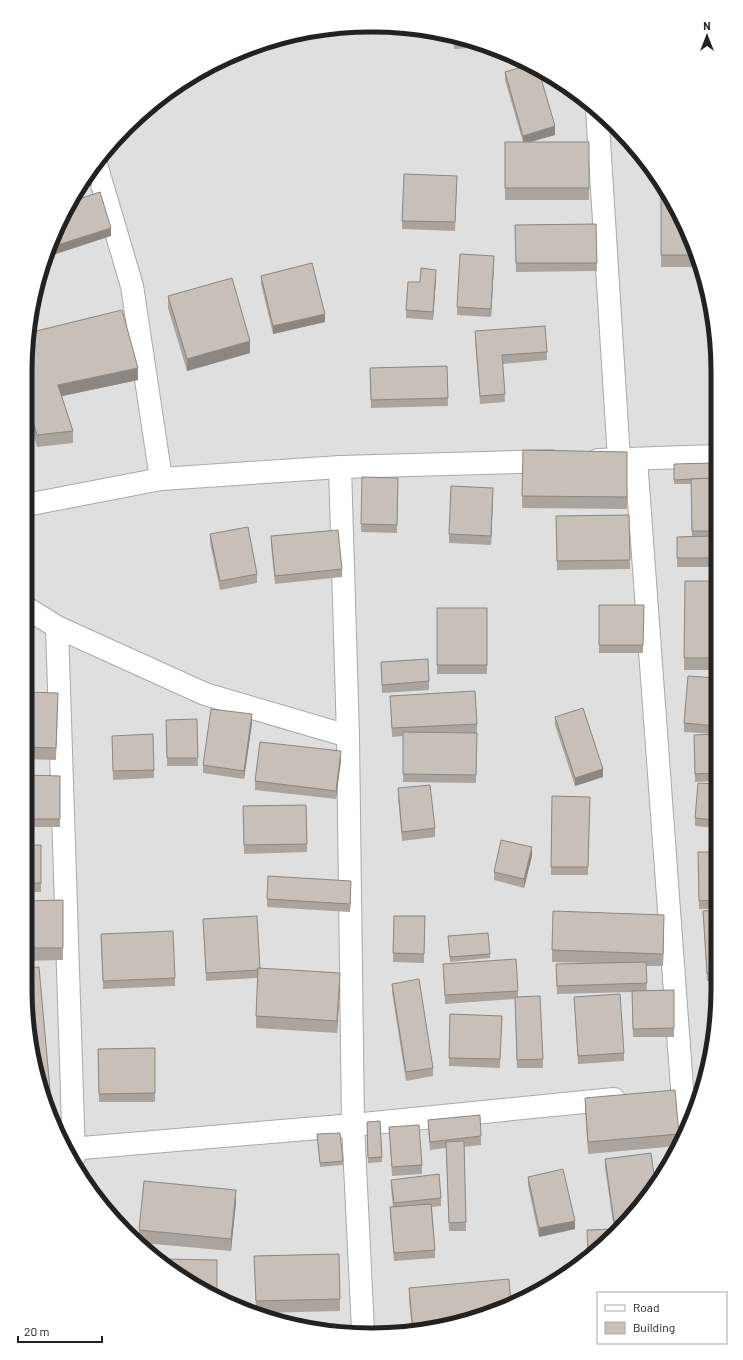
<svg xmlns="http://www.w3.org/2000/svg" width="743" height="1360" viewBox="0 0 743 1360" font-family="Barlow,sans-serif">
<rect width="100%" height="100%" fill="#f2efe9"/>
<!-- residential -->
<polygon fill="#e0dfdf" points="349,26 416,28 483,43 545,71 600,111 660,179 700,260 715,327 717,1011 706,1078 672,1162 600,1249 504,1309 394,1334 282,1323 179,1277 97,1200 43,1100 25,988 26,349 37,282 71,198 111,143 160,97 218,61 282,37"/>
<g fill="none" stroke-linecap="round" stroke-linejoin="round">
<!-- minor casing -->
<g stroke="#a9a9a9" stroke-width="24">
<g id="minor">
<polyline points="597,109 619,459"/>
<polyline points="96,164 132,286 161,479"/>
<polyline points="636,459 685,1129"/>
<polyline points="598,460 715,456"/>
<polyline points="340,467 348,736 353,1125 363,1331"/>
<polyline points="26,505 161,479 340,467 551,461"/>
<polyline points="25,607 57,627 205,694 348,736"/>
<polyline points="57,627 74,1157"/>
<polyline points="70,1149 353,1125 614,1099"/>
</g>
</g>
<!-- minor -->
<use href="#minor" stroke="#fff" stroke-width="22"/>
</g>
<!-- wall -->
<g fill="#aba49e">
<polygon points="453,36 483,43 490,47 454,49"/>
<polygon points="505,72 555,135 529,142 589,142 589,200 505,200 505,142 523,142 505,80"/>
<polygon points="661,182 700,260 701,267 661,267"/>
<polygon points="457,184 455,231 402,229 402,221"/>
<polygon points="596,224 597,271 516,272 515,225"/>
<polygon points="494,264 491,317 457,315 457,307"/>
<polygon points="261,276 325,322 273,334 261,284"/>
<polygon points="436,278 433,320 406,318 406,310 420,282"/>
<polygon points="168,296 250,353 187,371 168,308"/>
<polygon points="475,331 547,352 547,360 503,364 505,402 480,404 475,339"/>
<polygon points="26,349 138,380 61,396 73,431 73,443 37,447 26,409"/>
<polygon points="447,366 448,406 371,408 370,368"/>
<polygon points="523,450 627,452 627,509 522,508"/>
<polygon points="716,463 716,567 677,567 677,537 692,536 691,484 674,484 674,464"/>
<polygon points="398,478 397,533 361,532 361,524"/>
<polygon points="493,497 491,545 449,543 449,534"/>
<polygon points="629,515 630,569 557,570 556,516"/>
<polygon points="210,534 257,574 257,583 220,590 210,543"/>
<polygon points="271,536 342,569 342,577 275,584 271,545"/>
<polygon points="685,581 716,581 716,670 684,670"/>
<polygon points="599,605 644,605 643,653 599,653"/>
<rect x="437" y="608" width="50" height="66"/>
<polygon points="381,662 429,681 429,690 382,693 381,671"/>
<polygon points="716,678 716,734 684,732 684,723"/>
<polygon points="25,692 58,705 56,760 25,759"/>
<polygon points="390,696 477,724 476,783 403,782 403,736 392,737"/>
<polygon points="555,717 603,777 575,786 555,725"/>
<polygon points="197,719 198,766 167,766 166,720"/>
<polygon points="252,723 244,779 203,773 203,765"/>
<polygon points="716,734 717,781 695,782 694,744"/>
<polygon points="112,736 154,770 154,778 113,780"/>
<polygon points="341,760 336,799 255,790 255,781"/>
<polygon points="25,775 60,776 60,827 25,827"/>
<polygon points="717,784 717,828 695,826 695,818"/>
<polygon points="398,788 435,828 435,837 402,841 398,797"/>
<polygon points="552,796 590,797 588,875 551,875"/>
<polygon points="306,805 307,852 244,854 243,806"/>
<rect x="25" y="845" width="16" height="47"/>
<polygon points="717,852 717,909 699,909 698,861"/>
<polygon points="532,856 524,888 494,880 494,872"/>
<polygon points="351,890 350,912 267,907 267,899"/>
<polygon points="63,900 63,960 25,961 25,901"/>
<polygon points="717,910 717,981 707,981 703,911"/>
<polygon points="394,916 425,916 424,963 393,962"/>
<polygon points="203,919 260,968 340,985 337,1033 256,1028 256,1016 258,978 206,981"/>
<polygon points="664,927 663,966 646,966 647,990 674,990 674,1037 633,1037 632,992 557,994 556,964 594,963 552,962 552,950"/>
<polygon points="101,934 175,978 175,986 103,989"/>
<polygon points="448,936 490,954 490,958 450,962"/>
<polygon points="443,964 518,991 518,997 543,1059 543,1068 517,1068 515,999 445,1004"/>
<polygon points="392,984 433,1068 433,1076 406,1081 392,992"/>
<polygon points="574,997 624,1053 624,1061 578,1064"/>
<polygon points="450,1014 502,1016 500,1068 449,1066"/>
<polygon points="155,1048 155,1102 99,1102 98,1049"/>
<polygon points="585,1098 679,1134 679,1145 678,1146 588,1154 585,1110"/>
<polygon points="43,1100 51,1101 51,1113 50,1113"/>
<polygon points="428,1120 481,1136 481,1145 464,1147 466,1231 449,1231 446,1148 430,1150 428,1128"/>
<polygon points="380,1121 382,1162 368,1163 367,1122"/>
<polygon points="389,1127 422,1165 422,1174 392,1176"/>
<polygon points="317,1134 343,1161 343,1165 320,1167"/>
<polygon points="605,1159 655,1182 600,1249 614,1229 605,1168"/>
<polygon points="528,1177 575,1229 539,1237 528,1185"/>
<polygon points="391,1180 441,1198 441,1206 432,1207 435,1250 435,1258 394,1261 390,1215 390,1207 393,1207 391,1188"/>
<polygon points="236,1202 231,1251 143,1243 139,1239 139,1230"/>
<polygon points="339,1254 340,1311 260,1313 256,1311 254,1256"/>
<polygon points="409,1288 504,1309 412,1330 409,1300"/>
</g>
<!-- shaded-wall -->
<g fill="#8b8681">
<polygon points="555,126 555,135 523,144 523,136"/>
<polygon points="92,176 92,185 78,189 86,178"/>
<polygon points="111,228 111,236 47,257 51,247"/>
<polygon points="494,256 494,264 491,317 491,309"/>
<polygon points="436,270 436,278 433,320 433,312"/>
<polygon points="325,314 325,322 273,334 273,326"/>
<polygon points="250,341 250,353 187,371 187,359"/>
<polygon points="138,368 138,380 58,397 58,385"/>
<polygon points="493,488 493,497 491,545 491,536"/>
<polygon points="252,714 252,723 244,779 244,771"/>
<polygon points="341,751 341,760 336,799 336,791"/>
<polygon points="603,769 603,777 575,786 575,778"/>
<polygon points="532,847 532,856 524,888 524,879"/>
<polygon points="351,881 351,890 350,912 350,904"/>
<polygon points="664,915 664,927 663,966 663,954"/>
<polygon points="340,973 340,985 337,1033 337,1021"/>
<polygon points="236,1190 236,1202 231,1251 231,1239"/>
<polygon points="575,1221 575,1229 539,1237 539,1228"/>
</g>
<!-- building -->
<g fill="#c7bfb8" stroke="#8b8681">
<polygon points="530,65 538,68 555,126 523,136 505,72"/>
<rect x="505" y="142" width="84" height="46"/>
<polygon points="90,172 92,176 86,178"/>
<polygon points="404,174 457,176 455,222 402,221"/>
<polygon points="661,182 697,255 661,255"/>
<polygon points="100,192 111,228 51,247 70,202"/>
<polygon points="596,224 597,263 516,263 515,225"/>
<polygon points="460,254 494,256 491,309 457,307"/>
<polygon points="312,263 325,314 273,326 261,276"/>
<polygon points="421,268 436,270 433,312 406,310 408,282 420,282"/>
<polygon points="232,278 250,341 187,359 168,296"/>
<polygon points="122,310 138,368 58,385 73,431 37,435 26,397 26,349 28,333"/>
<polygon points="545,326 547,352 502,355 505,394 480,396 475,331"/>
<polygon points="447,366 448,398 371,400 370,368"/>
<polygon points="523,450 627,452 627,497 522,496"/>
<polygon points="716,463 716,478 691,479 674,480 674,464"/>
<polygon points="362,477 398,478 397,525 361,524"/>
<polygon points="716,478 716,531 692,531 691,479"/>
<polygon points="451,486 493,488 491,536 449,534"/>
<polygon points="629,515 630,560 557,561 556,516"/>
<polygon points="248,527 257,574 220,581 210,534"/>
<polygon points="338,530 342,569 275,576 271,536"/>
<polygon points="716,536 716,558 677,558 677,537"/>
<polygon points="685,581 716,581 716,658 684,658"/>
<polygon points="599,605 644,605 643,645 599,645"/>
<rect x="437" y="608" width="50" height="57"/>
<polygon points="428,659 429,681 382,685 381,662"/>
<polygon points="688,676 716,678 716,726 684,723"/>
<polygon points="475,691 477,724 392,728 390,696"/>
<polygon points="25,692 58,693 56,748 25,747"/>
<polygon points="583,708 603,769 575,778 555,717"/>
<polygon points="211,709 252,714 244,771 203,765"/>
<polygon points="197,719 198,758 167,758 166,720"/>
<polygon points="403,732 477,733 476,775 403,774"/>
<polygon points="153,734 154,770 113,771 112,736"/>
<polygon points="716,734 716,773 695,774 694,735"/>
<polygon points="260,742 341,751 336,791 255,781"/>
<polygon points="25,775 60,776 60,819 25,819"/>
<polygon points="698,783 717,784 717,820 695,818"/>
<polygon points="430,785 435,828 402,832 398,788"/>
<polygon points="552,796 590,797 588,867 551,867"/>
<polygon points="306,805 307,844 244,845 243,806"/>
<polygon points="501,840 532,847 524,879 494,872"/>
<rect x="25" y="845" width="16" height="38"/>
<polygon points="698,852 717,852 717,900 699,901"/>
<polygon points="268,876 351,881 350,904 267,899"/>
<polygon points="63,900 63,948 25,948 25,901"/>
<polygon points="717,910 717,972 707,973 703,911"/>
<polygon points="553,911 664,915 663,954 552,950"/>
<polygon points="257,916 260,968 258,968 258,970 206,973 203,919"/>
<polygon points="394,916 425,916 424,954 393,953"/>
<polygon points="173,931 175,978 103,981 101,934"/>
<polygon points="488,933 490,954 450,957 448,936"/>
<polygon points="516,959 518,991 445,995 443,964"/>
<polygon points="646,962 647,983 557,986 556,964"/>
<polygon points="39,967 51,1101 44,1101 43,1100 25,988 25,968"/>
<polygon points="258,968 340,973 337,1021 256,1016"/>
<polygon points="419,979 433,1068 406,1072 392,984"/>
<polygon points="674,990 674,1028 633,1029 632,991"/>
<polygon points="620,994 624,1053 578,1056 574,997"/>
<polygon points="540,996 543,1059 517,1060 515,997"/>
<polygon points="450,1014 502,1016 500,1059 449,1058"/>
<polygon points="155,1048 155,1093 99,1094 98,1049"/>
<polygon points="675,1090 679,1134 588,1142 585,1098"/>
<polygon points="480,1115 481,1136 430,1142 428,1120"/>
<polygon points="380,1121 382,1157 368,1158 367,1122"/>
<polygon points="419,1125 422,1165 392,1167 389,1127"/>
<polygon points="340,1133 343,1161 320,1163 317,1134"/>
<polygon points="464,1141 466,1222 449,1223 446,1142"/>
<polygon points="70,1143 71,1151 67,1144"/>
<polygon points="651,1153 655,1182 624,1220 614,1221 605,1159"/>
<polygon points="563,1169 575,1221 539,1228 528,1177"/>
<polygon points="439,1174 441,1198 394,1203 391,1180"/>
<polygon points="144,1181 236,1190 231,1239 139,1230"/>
<polygon points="431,1204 435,1250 394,1253 390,1207"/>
<polygon points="616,1229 600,1249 588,1256 587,1230"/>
<polygon points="339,1254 340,1299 256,1301 254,1256"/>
<polygon points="161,1259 217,1260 217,1294 179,1277"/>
<polygon points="509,1279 511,1304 504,1309 413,1330 409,1288"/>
<polygon points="301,1322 327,1323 327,1328 301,1325"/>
</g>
<!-- crop -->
<path d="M0 0H743V1360H0ZM371 32H372A339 339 0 0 1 711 371V989A339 339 0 0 1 372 1328H371A339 339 0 0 1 32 989V371A339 339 0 0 1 371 32Z" fill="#fff" fill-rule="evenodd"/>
<path fill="none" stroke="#222" stroke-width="5" d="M371 32H372A339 339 0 0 1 711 371V989A339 339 0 0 1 372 1328H371A339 339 0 0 1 32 989V371A339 339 0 0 1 371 32Z"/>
<!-- legend -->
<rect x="597" y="1292" width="130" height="52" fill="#ffffff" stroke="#a7a7a7"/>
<rect x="605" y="1305" width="20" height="6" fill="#ffffff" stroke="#a7a7a7"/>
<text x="633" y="1312" font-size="12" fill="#222222">Road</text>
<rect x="605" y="1322" width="20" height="12" fill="#c7bfb8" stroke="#a7a7a7"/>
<text x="633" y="1332" font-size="12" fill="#222222">Building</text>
<!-- north arrow -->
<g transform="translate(707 36)" stroke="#ffffff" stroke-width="3" paint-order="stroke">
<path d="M0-3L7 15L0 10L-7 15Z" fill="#222222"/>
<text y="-6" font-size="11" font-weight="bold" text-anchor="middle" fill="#222222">N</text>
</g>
<!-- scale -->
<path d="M18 1336v6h84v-6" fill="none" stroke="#222222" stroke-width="2"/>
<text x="24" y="1336" font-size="12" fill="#222222" stroke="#ffffff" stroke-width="3" paint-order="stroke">20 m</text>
</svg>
